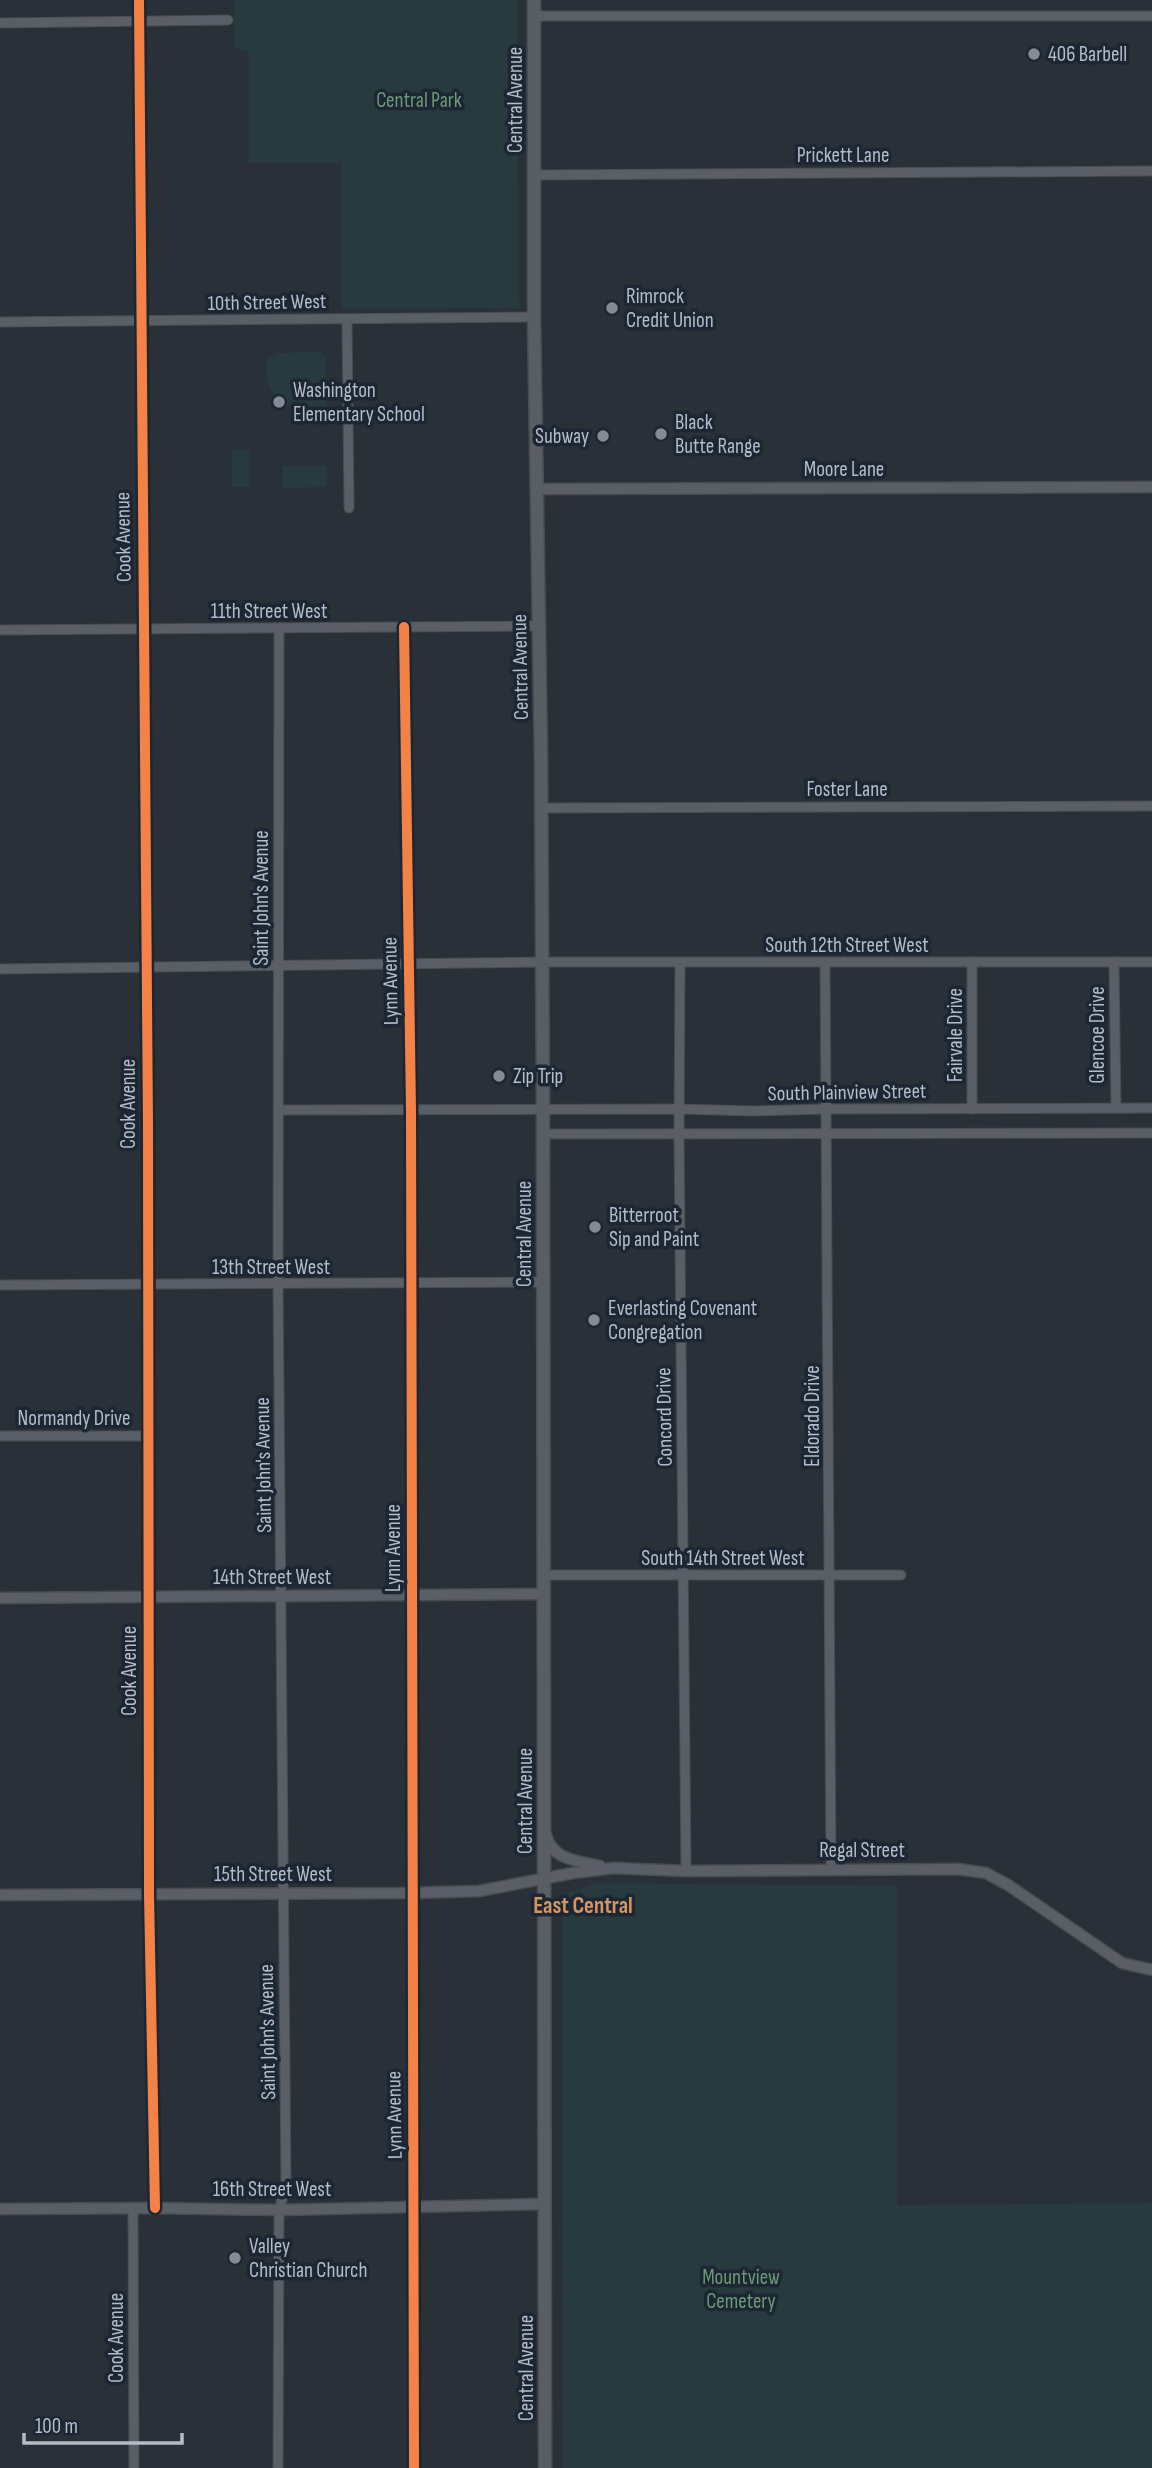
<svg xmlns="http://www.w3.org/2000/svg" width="1152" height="2468" viewBox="0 0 1152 2468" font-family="'Sofia Sans Condensed',sans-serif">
<rect width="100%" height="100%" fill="#2a3038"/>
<!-- green -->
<g fill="#273a3e">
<polygon points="234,0 517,0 519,308 342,309 341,163 249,163 249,52 234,47"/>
<path d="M 319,352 L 326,357 L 326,412 C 288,411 264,404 266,360 L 278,353 Z"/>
<polygon points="232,450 250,450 249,487 232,487"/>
<polygon points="283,466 327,466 327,487 283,488"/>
<polygon points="595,1883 897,1886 897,2205 1152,2203 1152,2468 563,2468 562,1896"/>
</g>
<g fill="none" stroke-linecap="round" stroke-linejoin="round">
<!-- minor casing -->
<g stroke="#484c53" stroke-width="11">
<g id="minor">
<polyline points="139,0 148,1125 149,1894 155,2208"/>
<polyline points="535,16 1152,16"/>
<polyline points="0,23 228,20"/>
<polyline points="535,175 1152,171"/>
<polyline points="347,319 349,508"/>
<polyline points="0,322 534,317"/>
<polyline points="404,627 411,1111 414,2468"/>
<polyline points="0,630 538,626"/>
<polyline points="542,808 1152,806"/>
<polyline points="680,962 679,1134 686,1871"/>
<polyline points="825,962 831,1869"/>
<polyline points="972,962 972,1109"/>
<polyline points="1114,962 1116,1108"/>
<polyline points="0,969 542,962 1152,962"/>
<polyline points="279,1110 679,1109 754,1111 827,1109 1152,1108"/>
<polyline points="543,1134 1152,1133"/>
<polyline points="0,1285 543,1282"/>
<polyline points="0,1436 148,1436"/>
<polyline points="544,1575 901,1575"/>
<polyline points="133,2208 134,2468"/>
<polyline points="278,2468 279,2210 286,2186 278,1283 279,628"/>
</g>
</g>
<!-- tertiary casing -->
<g stroke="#484c53" stroke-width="13">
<g id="tertiary">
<polyline points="536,489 1152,487"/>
<polyline points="0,1598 544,1594"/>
<path d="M 546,1835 C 552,1860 578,1861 600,1866"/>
<polyline points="0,1895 411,1893 479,1891 573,1873 613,1868 686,1871 958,1869 986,1873 1008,1885 1122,1963 1152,1970"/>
<polyline points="0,2209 155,2208 279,2210 545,2204"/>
</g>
</g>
<!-- secondary casing -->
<g stroke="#484c53" stroke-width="15">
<polyline id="secondary" points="534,0 534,317 541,755 543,1109 545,2468"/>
</g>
<!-- minor -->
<use href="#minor" stroke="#5a5e66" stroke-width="9"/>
<!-- tertiary -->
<use href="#tertiary" stroke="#5a5e66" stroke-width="10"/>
<!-- secondary -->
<use href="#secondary" stroke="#595d64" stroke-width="12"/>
<!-- cycleway casing -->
<g stroke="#1d2633" stroke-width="15">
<g id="cycleway">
<polyline points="139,0 148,1125 149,1894 155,2208"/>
<polyline points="404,627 411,1111 414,2468"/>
</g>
</g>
<!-- cycleway -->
<use href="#cycleway" stroke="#f48246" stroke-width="10"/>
</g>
<!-- markers -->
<g fill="#848b96" stroke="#1d2633" stroke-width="2.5">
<circle cx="1034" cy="54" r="7"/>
<circle cx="612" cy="308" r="7"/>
<circle cx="279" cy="402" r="7"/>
<circle cx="661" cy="434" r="7"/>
<circle cx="603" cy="436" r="7"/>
<circle cx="499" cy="1076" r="7"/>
<circle cx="595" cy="1227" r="7"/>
<circle cx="594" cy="1320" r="7"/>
<circle cx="235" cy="2258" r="7"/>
</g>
<g text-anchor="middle" stroke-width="7" stroke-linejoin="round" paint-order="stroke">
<!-- poi labels -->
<g font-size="21" fill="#b4bcc9" stroke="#1d2633" text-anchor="start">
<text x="1048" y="61">406 Barbell</text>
<text x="626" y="303">Rimrock<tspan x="626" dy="24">Credit Union</tspan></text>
<text x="293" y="397">Washington<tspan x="293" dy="24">Elementary School</tspan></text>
<text x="675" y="429">Black<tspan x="675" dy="24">Butte Range</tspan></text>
<text x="589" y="443" text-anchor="end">Subway</text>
<text x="513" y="1083">Zip Trip</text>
<text x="609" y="1222">Bitterroot<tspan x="609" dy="24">Sip and Paint</tspan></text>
<text x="608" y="1315">Everlasting Covenant<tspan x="608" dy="24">Congregation</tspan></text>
<text x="249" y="2253">Valley<tspan x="249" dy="24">Christian Church</tspan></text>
</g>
<!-- park labels -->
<g font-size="21" fill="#6b9a76" stroke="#1d2633">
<text x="419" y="107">Central Park</text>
<text x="741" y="2284">Mountview<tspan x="741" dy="24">Cemetery</tspan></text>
</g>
<!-- street labels -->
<g font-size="21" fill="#b4bcc9" stroke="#1d2633">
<text transform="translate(515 100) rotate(-90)" y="7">Central Avenue</text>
<text x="843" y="162">Prickett Lane</text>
<text transform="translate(267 302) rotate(-1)" y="7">10th Street West</text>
<text x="844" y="476">Moore Lane</text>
<text transform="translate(123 537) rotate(-91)" y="7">Cook Avenue</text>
<text x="269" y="618">11th Street West</text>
<text transform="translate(520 667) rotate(-91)" y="7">Central Avenue</text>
<text x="847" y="796">Foster Lane</text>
<text transform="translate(261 898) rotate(-90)" y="7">Saint John's Avenue</text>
<text x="847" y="952">South 12th Street West</text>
<text transform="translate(390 981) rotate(-91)" y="7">Lynn Avenue</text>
<text transform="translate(955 1035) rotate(-90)" y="7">Fairvale Drive</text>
<text transform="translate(1097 1035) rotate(-90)" y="7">Glencoe Drive</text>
<text transform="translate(847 1092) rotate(-1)" y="7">South Plainview Street</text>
<text transform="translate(128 1104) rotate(-90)" y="7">Cook Avenue</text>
<text transform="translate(524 1234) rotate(-90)" y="7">Central Avenue</text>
<text x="271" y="1274">13th Street West</text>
<text transform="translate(812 1416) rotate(-90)" y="7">Eldorado Drive</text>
<text transform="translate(664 1417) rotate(-91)" y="7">Concord Drive</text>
<text x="74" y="1425">Normandy Drive</text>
<text transform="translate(263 1465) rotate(-91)" y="7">Saint John's Avenue</text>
<text transform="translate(393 1548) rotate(-90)" y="7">Lynn Avenue</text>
<text x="723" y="1565">South 14th Street West</text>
<text x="272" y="1584">14th Street West</text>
<text transform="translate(129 1671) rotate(-90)" y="7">Cook Avenue</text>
<text transform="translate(525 1801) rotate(-90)" y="7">Central Avenue</text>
<text x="862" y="1857">Regal Street</text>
<text x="273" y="1881">15th Street West</text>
<text transform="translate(267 2032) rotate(-91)" y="7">Saint John's Avenue</text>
<text transform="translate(394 2115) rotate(-91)" y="7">Lynn Avenue</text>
<text x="272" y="2196">16th Street West</text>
<text transform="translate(116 2338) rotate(-90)" y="7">Cook Avenue</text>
<text transform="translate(526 2368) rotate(-90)" y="7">Central Avenue</text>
</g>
<!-- neighbourhood labels -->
<g font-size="23" font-weight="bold" fill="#d59563" stroke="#1d2633">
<text x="583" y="1913">East Central</text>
</g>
</g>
<!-- scale -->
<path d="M24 2433v10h158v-10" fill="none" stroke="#b4bcc9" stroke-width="3.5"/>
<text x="35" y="2433" font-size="21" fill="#b4bcc9" stroke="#1d2633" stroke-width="5" paint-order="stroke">100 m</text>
</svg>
